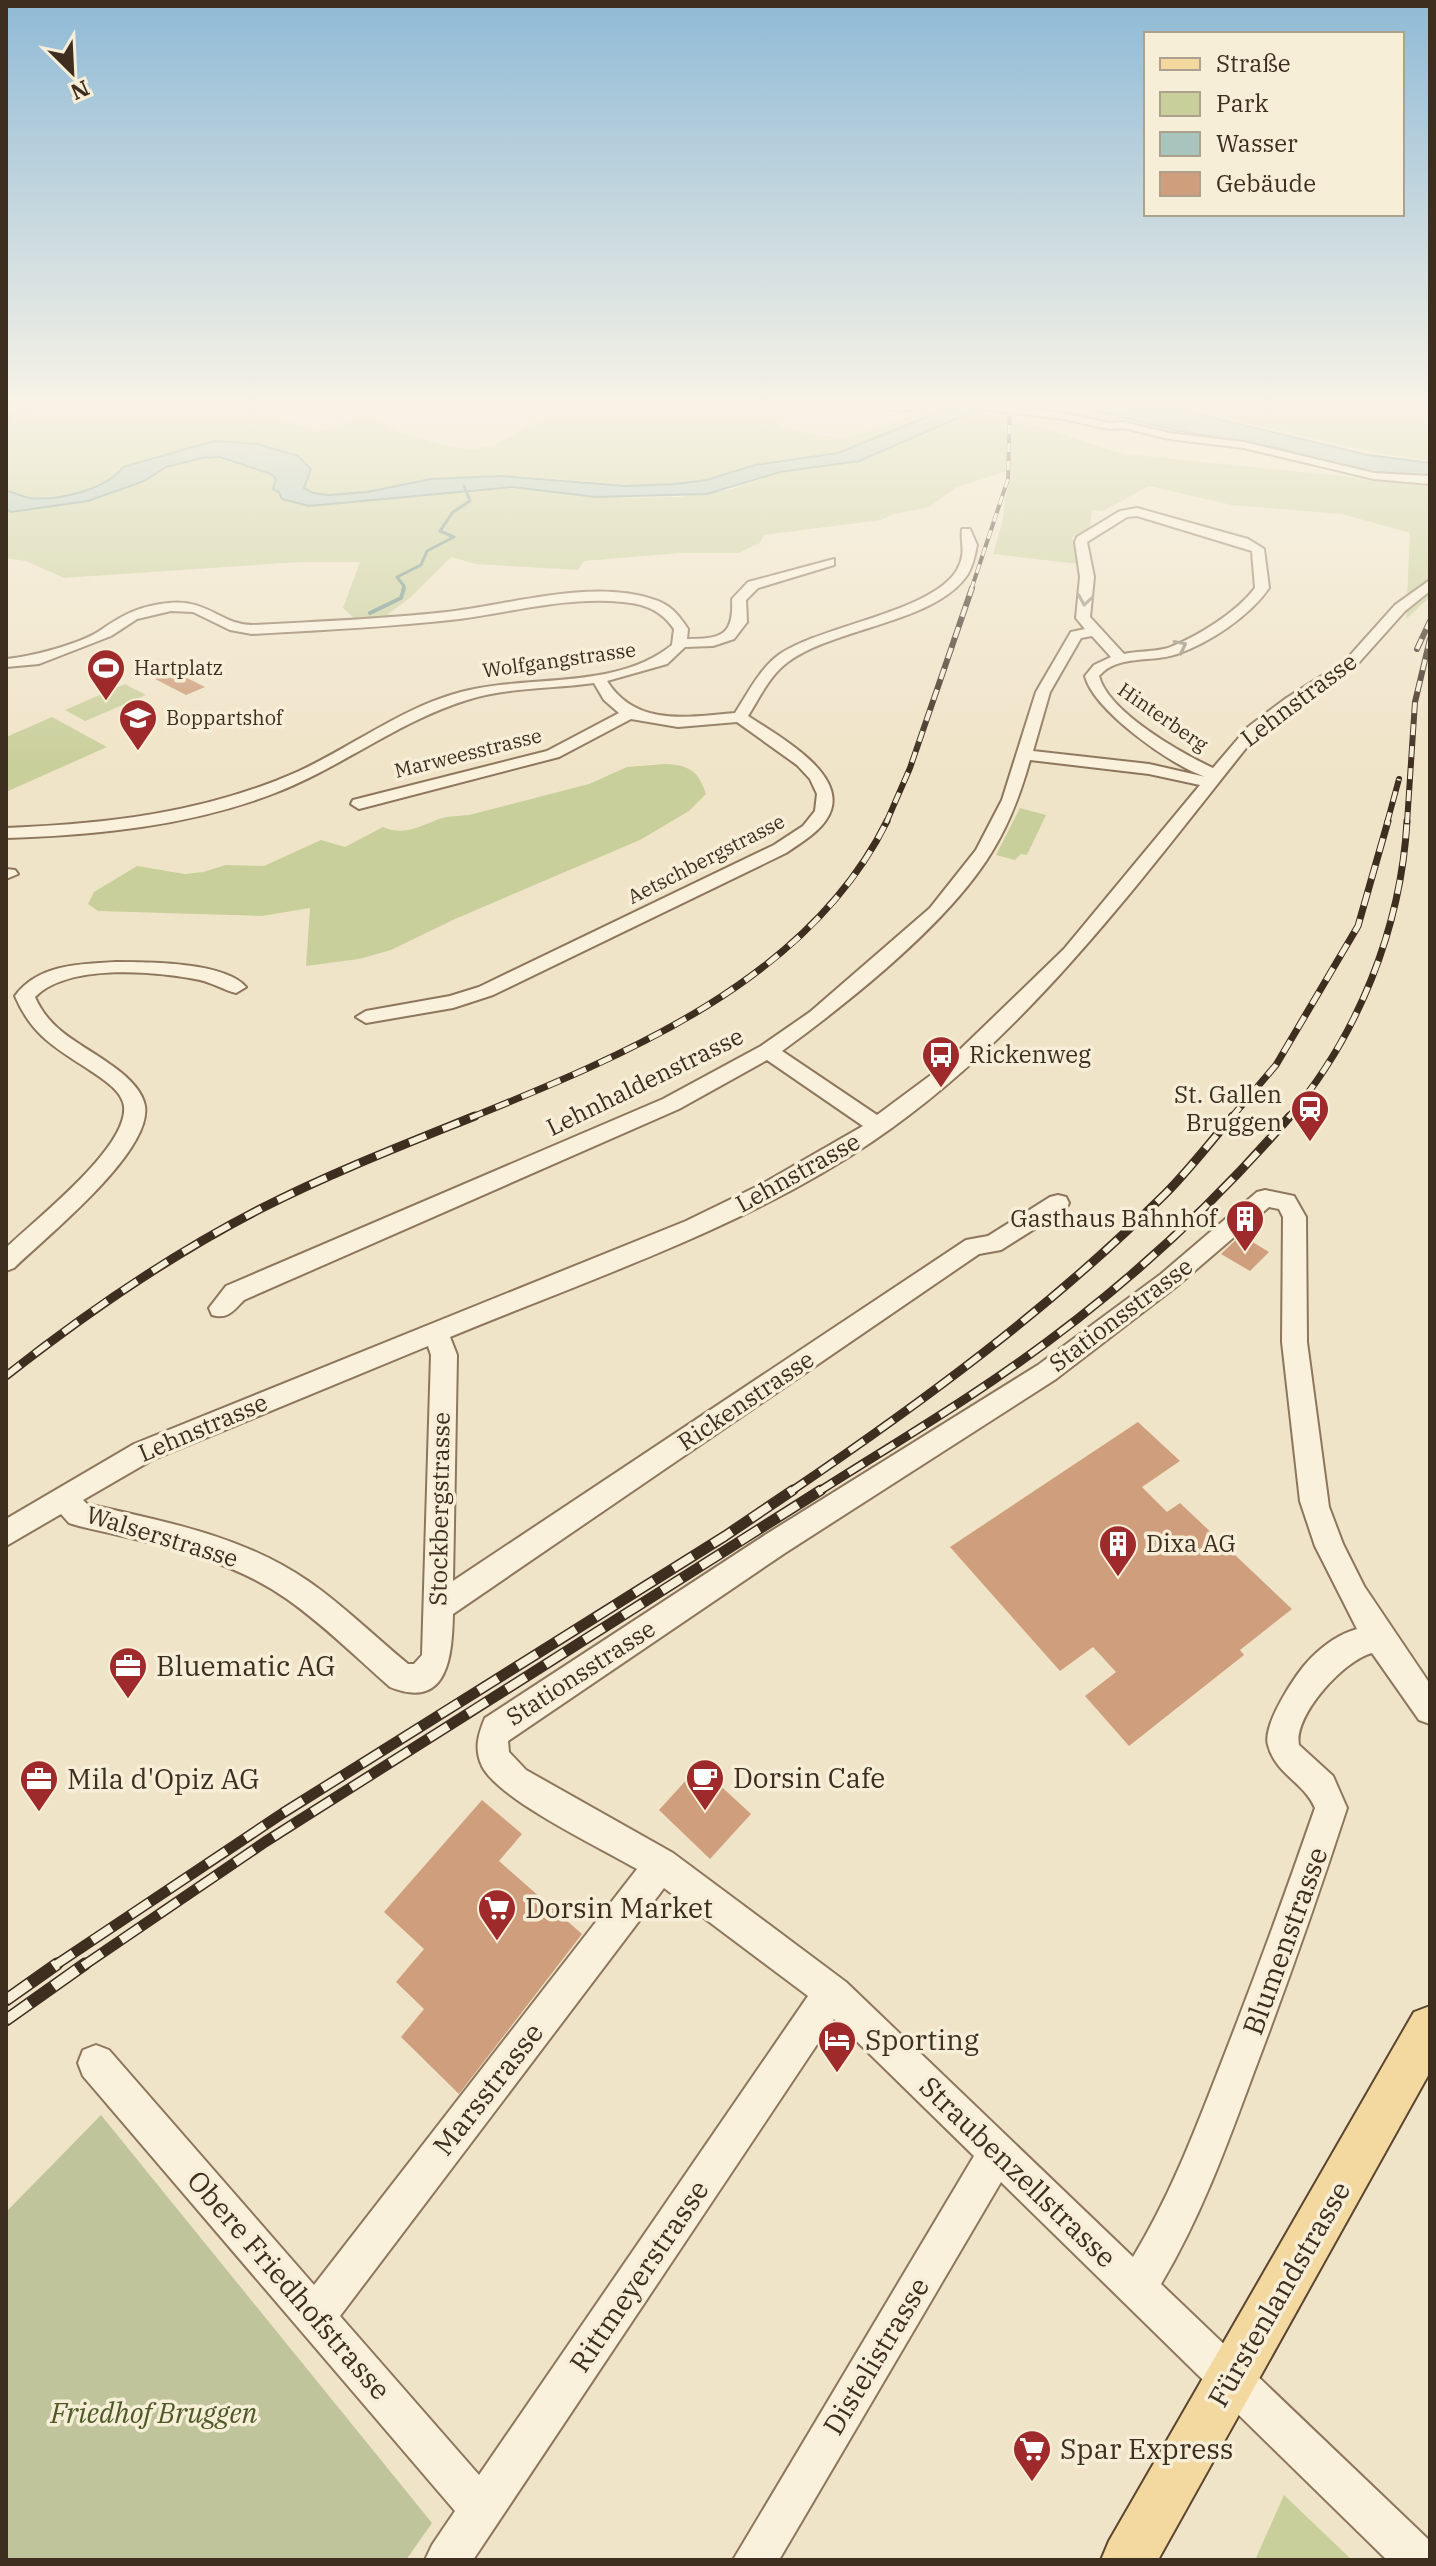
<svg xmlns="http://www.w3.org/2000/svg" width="1436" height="2566" viewBox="0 0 1436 2566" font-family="'IBM Plex Serif',serif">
<rect width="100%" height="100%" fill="#f0e4c8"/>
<!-- green -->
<g fill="#c9cf9b">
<path d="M 6,405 L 260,405 L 263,412 L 318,432 L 366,415 L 403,434 L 457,448 L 475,449 L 496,444 L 562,408 L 756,405 L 754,407 L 776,419 L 780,426 L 814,435 L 848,438 L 943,405 L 956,405 L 838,453 L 755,465 L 707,480 L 642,486 L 520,476 L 473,476 L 473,490 L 537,488 L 596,497 L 625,498 L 679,497 L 729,490 L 780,472 L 859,461 L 989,405 L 999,405 L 989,412 C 998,422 1010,420 1023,423 C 1059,430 1091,446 1126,454 L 1430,485 L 1430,597 L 1406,619 L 1410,533 L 1342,514 L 1232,505 L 1149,486 L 1103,511 L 1092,510 L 1090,529 L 1072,537 L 1079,564 L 993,554 L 1002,523 L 1010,470 L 957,487 L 929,507 L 894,514 L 881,520 L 764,535 L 760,543 L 738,553 L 679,553 L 584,561 L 578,570 L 476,564 L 451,557 L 411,597 L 384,617 L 354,618 L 343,608 L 360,562 L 300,562 L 64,578 L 26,561 L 6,558 Z"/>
<polygon points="1163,405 1430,405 1430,461 1374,452"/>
<polygon points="125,684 146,695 85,721 65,710"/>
<polygon points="52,717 107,747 6,792 6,737"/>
<path d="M 666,764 C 690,765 699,772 706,794 L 689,811 L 640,840 L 455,919 L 391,950 L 359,959 L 306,966 L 310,908 L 262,916 L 98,911 L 88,904 L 94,892 L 137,866 L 185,874 L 203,872 L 226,865 L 264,866 L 321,840 L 345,847 L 383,827 C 406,837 421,825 442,818 C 451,816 459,816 469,815 L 589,784 L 627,767 Z"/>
<polygon points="1020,808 1046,815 1027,855 1021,854 1015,860 996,855"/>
<polygon points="1284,2495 1352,2560 1255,2560"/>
</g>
<!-- cemetery -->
<polygon fill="#bfc49a" points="101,2115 432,2523 406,2560 6,2560 6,2212"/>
<!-- water -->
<g fill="#a9c4bc" stroke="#6f938a" stroke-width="2">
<path d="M 956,405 L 988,405 L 859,461 L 780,472 L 707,494 L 596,497 L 512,487 L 309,506 L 282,499 L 279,492 L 273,489 L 276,479 L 271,474 L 220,457 L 202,458 L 166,467 L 144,481 L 88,501 L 11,512 L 6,509 L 6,491 C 15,492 22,497 30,498 C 57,501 106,490 123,467 L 214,441 L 257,444 L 298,456 L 311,469 L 304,488 L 313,493 L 329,495 L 367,492 L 431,479 L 501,476 L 625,486 L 675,484 L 707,480 L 755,465 L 838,453 Z"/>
<polygon points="1073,405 1160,405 1368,455 1430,463 1430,478 1359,471 1279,448 1173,430"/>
</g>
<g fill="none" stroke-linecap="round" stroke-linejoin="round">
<!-- stream-far1 -->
<g stroke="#6f938a" stroke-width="3">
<polyline points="6,420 29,405"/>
<polyline points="403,590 404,586 397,577 421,565 427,551 454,537 440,531 453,512 470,501 464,486"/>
</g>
<!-- stream -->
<polyline stroke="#6f938a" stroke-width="4" points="370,613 401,598 404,588"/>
</g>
<!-- building -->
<g fill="#cf9f7d">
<polygon points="173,671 205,687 186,695 155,679"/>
<polygon points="1241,1235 1269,1252 1250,1271 1221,1254"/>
<polygon points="1138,1422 1180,1461 1142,1487 1167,1512 1180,1503 1292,1609 1240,1650 1244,1655 1129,1746 1085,1696 1116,1672 1093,1647 1060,1671 950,1547"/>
<polygon points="699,1766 751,1814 710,1859 659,1810"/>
<polygon points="482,1800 522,1834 499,1861 582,1934 459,2094 401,2037 424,2009 396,1982 424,1949 384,1912"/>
</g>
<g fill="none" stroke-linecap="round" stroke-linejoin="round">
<!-- minor casing -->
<g stroke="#8d765c" stroke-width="4">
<g id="minor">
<polygon points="871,405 939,405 900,411"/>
<polygon points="953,405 992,405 1063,413 1109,423 1124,422 1169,433 1244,442 1374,473 1430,476 1430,484 1374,479 1244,448 1169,439 1124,428 1109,429 1063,419"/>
<path d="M 1137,508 L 1248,539 L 1264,549 L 1269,588 C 1250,616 1209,643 1177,654 C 1151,663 1118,654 1099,676 C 1108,712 1181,753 1213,768 L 1248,727 L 1285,699 L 1344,662 L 1395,605 L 1430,580 L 1430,591 L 1405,611 L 1354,668 L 1295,705 L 1258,733 C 1142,878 1028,1036 873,1141 C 745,1228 592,1278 450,1337 L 457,1355 L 453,1581 L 966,1240 L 988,1236 L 1050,1197 L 1058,1195 L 1066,1197 L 1069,1203 L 1066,1209 L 1001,1250 L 979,1254 L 453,1614 C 452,1654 449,1711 390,1687 C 357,1658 324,1625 287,1599 C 226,1556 150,1543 79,1526 L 69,1523 L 61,1514 L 6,1546 L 6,1519 L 134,1444 L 686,1221 L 762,1184 L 863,1126 L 767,1060 L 679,1109 L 244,1300 C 234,1310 228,1320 212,1315 L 209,1308 L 226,1286 L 663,1099 L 761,1046 L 810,1012 L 930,908 L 976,850 L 1002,800 L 1036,692 L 1071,632 L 1085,629 L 1076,618 L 1080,577 L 1075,542 L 1077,537 L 1120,511 ZM 1137,516 L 1252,551 L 1255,588 C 1236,613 1197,637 1168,648 C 1154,652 1138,651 1124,654 L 1090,617 L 1094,577 L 1087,542 L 1127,517 ZM 1092,636 L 1111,657 L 1094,665 L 1085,676 C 1093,710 1173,767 1206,777 L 1149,764 L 1033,751 L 1050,692 L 1081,638 ZM 1030,760 L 1149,774 L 1200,785 L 1064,949 L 943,1066 L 877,1115 L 782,1051 C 849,1002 951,921 993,850 C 1010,822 1021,792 1030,760 ZM 428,1346 L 431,1355 L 422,1655 L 414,1664 L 408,1664 C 375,1637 343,1605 308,1581 C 244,1536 162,1521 87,1504 L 83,1500 L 152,1460 Z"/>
<path d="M 962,529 L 970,529 L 977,545 C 975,555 973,565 968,574 C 936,623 835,627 788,662 C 770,675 760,697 748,716 C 775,734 844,771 831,810 C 825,829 802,842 786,853 L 493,995 L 453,1008 L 366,1023 L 356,1017 L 366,1011 L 450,996 L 479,987 L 774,845 L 803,826 L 815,811 L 817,794 L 810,779 L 797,765 L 737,722 L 678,727 L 631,719 L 559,757 L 359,809 L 351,804 L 353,800 L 547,751 L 619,713 L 604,700 L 594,683 C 552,689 507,687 467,700 C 399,721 342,767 275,793 C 189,826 97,835 6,838 L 6,828 C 106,824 204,813 297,772 C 352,747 401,708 461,692 C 528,674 615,691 672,645 L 674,629 C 661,610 645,604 623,602 C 569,596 513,612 459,619 C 391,627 321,630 252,634 L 230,630 L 193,612 L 171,611 L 137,619 L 111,636 L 39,664 L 6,667 L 6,659 C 30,657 81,644 101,630 C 124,614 140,606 169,603 C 208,599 221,625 252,625 C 317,622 382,619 447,612 C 509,605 591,579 652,599 C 670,604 678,614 688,629 L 687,639 C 721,639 734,636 732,599 L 748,582 L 834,559 L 834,565 L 758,588 L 746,600 L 747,622 L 734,639 L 713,646 L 685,647 L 667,664 L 607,681 C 636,727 687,717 735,713 C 748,693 760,668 780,654 C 823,625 932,612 957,570 C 967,552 960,544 962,529 Z"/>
<polygon points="6,869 15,870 18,874 6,879"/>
<path d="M 116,962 C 148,962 225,962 246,987 L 236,993 C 224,990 213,983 200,980 C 157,971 68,963 35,997 C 50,1032 81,1043 111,1065 C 124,1074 142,1089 145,1106 C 152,1152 47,1236 14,1268 L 6,1271 L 6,1248 C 36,1219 129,1147 124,1106 C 122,1091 103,1079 91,1071 C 56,1048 32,1036 15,996 C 38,964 81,964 116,962 Z"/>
<path d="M 1265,1190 L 1294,1196 L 1306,1217 L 1307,1342 L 1329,1507 L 1343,1544 L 1364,1586 L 1430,1684 L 1430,1724 L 1419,1720 L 1372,1653 C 1344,1660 1293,1716 1299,1745 L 1333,1776 L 1347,1808 C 1318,1897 1287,1985 1254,2072 C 1227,2145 1201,2217 1161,2284 L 1430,2541 L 1430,2560 L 1387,2560 L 1001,2182 L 779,2560 L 733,2560 L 974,2156 L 834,2019 L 473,2560 L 425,2560 L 432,2545 L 455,2511 L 83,2076 L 78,2063 L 83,2050 L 96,2045 L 109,2050 L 314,2285 L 637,1869 C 601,1848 499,1800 482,1766 C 474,1749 478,1735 485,1718 L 765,1535 L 1038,1365 L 1161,1274 L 1257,1192 ZM 1269,1207 L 1279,1209 L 1283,1217 L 1282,1342 L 1300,1501 L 1315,1546 L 1357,1629 C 1339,1634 1324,1645 1311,1658 C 1296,1673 1262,1725 1268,1745 C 1276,1775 1304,1782 1315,1808 C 1286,1892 1256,1974 1224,2056 C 1197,2125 1172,2193 1133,2257 L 846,1982 L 673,1853 L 526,1770 L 509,1752 L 508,1741 L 785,1553 L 1056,1379 L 1177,1286 ZM 664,1888 L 808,1996 L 479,2475 L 340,2316 Z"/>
</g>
</g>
<!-- major casing -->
<g stroke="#5b4430" stroke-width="4">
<polygon id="major" points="1430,2006 1430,2072 1158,2560 1101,2560 1109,2541 1414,2012"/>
</g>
<!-- minor -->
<use href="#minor" fill="#faf1dc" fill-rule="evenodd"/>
<!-- major -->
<use href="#major" fill="#f3d9a0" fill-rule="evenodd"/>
<!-- rail-far5 casing -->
<g stroke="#3d2e20" stroke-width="4">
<polyline id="rail-far5" points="971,590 1008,479 1010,405"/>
</g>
<!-- rail-far4 casing -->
<g stroke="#3d2e20" stroke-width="6">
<g id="rail-far4">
<polyline points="1417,649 1430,621"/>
<polyline points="886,823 910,768 972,588"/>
<polyline points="1387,823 1399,779"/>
<polyline points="1407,823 1415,702 1430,639"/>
</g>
</g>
<!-- rail-far3 casing -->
<g stroke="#3d2e20" stroke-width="7">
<g id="rail-far3">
<path d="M 470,1118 C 625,1055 809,980 887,821"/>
<polyline points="1231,1118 1276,1065 1358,926 1388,821"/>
<path d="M 1288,1118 C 1358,1036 1401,928 1407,821"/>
</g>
</g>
<!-- rail-far2 casing -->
<g stroke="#3d2e20" stroke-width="9">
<g id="rail-far2">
<path d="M 6,1376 C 86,1313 170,1255 262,1208 C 331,1173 403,1145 475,1116"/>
<path d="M 790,1492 C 921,1403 1049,1309 1161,1198 C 1187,1173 1209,1143 1233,1116"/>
<path d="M 818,1492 C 876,1455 935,1420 992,1381 C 1103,1306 1203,1217 1290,1116"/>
</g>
</g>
<!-- rail-far1 casing -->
<g stroke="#3d2e20" stroke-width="11">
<g id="rail-far1">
<polyline points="54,1966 283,1813 725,1536 793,1490"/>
<polyline points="83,1966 265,1842 821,1490"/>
</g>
</g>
<!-- rail casing -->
<g stroke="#3d2e20" stroke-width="13">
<g id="rail">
<polyline points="6,2000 57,1964"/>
<polyline points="6,2020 85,1964"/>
</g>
</g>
<!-- rail-far5 -->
<use href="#rail-far5" stroke="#f7eed8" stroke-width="3" stroke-dasharray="9" stroke-linecap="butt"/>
<!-- rail-far4 -->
<use href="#rail-far4" stroke="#f7eed8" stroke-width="4" stroke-dasharray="11" stroke-linecap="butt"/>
<!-- rail-far3 -->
<use href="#rail-far3" stroke="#f7eed8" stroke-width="5" stroke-dasharray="14" stroke-linecap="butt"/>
<!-- rail-far2 -->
<use href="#rail-far2" stroke="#f7eed8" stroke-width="6" stroke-dasharray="18" stroke-linecap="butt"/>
<!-- rail-far1 -->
<use href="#rail-far1" stroke="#f7eed8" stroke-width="8" stroke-dasharray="23" stroke-linecap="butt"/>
<!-- rail -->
<use href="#rail" stroke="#f7eed8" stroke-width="10" stroke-dasharray="29" stroke-linecap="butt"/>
</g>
<!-- one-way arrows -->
<defs><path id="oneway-chevron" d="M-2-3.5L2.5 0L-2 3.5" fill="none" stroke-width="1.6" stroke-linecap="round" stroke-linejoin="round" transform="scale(2)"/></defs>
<g stroke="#9c907e">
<use href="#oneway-chevron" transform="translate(1085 600) rotate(99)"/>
<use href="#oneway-chevron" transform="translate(1181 646) rotate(-27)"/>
</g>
<!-- sky -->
<linearGradient id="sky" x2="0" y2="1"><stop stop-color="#8fbad6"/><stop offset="0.53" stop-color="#f8f3e6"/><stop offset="1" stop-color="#f8f3e6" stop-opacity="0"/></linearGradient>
<rect width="1436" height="765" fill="url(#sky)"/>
<!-- icons -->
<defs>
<g id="stadium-pin" transform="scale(2)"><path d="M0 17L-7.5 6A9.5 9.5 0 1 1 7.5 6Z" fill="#9e2a2b" stroke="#f7eed8"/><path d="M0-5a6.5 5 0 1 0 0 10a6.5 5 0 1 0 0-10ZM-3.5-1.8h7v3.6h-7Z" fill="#fff"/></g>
<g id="school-pin" transform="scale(2)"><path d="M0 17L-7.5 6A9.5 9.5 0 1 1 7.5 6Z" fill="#9e2a2b" stroke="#f7eed8"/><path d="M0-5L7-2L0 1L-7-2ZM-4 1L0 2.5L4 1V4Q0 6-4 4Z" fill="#fff"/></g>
<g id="bus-pin" transform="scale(2)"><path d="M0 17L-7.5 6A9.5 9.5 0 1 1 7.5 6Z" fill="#9e2a2b" stroke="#f7eed8"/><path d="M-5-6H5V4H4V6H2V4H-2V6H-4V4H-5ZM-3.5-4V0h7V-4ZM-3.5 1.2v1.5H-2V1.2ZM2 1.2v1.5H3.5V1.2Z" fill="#fff"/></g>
<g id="station-pin" transform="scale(2)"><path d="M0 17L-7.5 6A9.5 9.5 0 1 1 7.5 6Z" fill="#9e2a2b" stroke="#f7eed8"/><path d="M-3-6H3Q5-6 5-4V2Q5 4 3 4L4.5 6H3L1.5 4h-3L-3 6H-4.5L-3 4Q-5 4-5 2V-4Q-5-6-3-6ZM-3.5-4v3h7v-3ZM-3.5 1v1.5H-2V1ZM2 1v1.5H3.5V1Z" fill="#fff"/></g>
<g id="building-pin" transform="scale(2)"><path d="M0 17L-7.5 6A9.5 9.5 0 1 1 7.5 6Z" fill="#9e2a2b" stroke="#f7eed8"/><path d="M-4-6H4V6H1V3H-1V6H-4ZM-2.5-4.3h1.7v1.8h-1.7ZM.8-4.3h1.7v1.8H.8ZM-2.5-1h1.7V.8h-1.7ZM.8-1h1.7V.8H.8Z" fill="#fff"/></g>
<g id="office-pin" transform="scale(2)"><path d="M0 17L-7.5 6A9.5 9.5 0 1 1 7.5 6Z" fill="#9e2a2b" stroke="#f7eed8"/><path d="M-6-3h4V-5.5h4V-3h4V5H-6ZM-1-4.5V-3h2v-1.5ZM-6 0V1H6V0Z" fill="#fff"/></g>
<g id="cafe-pin" transform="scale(2)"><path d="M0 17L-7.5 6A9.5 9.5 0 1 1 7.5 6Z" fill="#9e2a2b" stroke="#f7eed8"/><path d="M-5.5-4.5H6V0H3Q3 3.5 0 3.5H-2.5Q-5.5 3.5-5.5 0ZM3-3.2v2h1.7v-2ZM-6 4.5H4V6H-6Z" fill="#fff"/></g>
<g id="supermarket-pin" transform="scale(2)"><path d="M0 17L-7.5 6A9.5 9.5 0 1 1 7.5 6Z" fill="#9e2a2b" stroke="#f7eed8"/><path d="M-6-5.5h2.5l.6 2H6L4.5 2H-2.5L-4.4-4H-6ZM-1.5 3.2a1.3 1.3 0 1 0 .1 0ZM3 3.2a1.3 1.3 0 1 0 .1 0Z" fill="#fff"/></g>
<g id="hotel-pin" transform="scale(2)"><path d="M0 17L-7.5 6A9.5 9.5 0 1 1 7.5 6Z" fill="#9e2a2b" stroke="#f7eed8"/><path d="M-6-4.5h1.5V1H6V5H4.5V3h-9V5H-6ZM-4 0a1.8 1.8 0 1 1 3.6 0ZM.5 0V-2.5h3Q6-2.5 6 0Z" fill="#fff"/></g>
</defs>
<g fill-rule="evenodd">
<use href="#stadium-pin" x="106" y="668"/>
<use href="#school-pin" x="138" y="718"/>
<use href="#bus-pin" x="941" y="1055"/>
<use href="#station-pin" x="1310" y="1109"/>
<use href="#building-pin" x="1245" y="1219"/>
<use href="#building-pin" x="1118" y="1544"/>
<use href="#office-pin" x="128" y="1666"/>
<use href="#cafe-pin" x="705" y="1778"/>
<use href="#office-pin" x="39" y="1779"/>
<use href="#supermarket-pin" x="497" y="1908"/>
<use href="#hotel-pin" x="837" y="2040"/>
<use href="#supermarket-pin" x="1032" y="2449"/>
</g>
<g text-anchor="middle" stroke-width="7" stroke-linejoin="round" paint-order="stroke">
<!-- far-street labels -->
<g font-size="20" fill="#3d2e20" stroke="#f7eed8">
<text transform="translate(559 660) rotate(-8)" y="7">Wolfgangstrasse</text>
<text transform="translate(1163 717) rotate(35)" y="7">Hinterberg</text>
<text transform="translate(468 753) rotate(-14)" y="7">Marweesstrasse</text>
<text transform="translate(706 859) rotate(-27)" y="7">Aetschbergstrasse</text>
</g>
<!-- far-poi labels -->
<g font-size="20" fill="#3d2e20" stroke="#f7eed8" text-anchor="start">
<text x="134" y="675">Hartplatz</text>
<text x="166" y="725">Boppartshof</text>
</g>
<!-- street labels -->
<g font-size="24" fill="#3d2e20" stroke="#f7eed8">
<text transform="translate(1299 700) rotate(-37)" y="8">Lehnstrasse</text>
<text transform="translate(645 1082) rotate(-26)" y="8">Lehnhaldenstrasse</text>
<text transform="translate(798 1173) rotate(-29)" y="8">Lehnstrasse</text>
<text transform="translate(1121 1315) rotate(-37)" y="8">Stationsstrasse</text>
<text transform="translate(746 1401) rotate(-34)" y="8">Rickenstrasse</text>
<text transform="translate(203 1428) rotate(-23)" y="8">Lehnstrasse</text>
<text transform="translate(440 1509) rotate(-89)" y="8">Stockbergstrasse</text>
<text transform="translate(162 1537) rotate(17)" y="8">Walserstrasse</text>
<text transform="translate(581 1673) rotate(-33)" y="8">Stationsstrasse</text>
</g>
<!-- poi labels -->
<g font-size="24" fill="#3d2e20" stroke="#f7eed8" text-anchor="start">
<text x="969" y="1063">Rickenweg</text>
<text x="1282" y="1103" text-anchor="end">St. Gallen<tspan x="1282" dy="28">Bruggen</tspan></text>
<text x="1217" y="1227" text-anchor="end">Gasthaus Bahnhof</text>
<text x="1146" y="1552">Dixa AG</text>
</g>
<!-- near-poi labels -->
<g font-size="28" fill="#3d2e20" stroke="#f7eed8" text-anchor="start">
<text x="156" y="1676">Bluematic AG</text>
<text x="733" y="1788">Dorsin Cafe</text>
<text x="67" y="1789">Mila d'Opiz AG</text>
<text x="525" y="1918">Dorsin Market</text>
<text x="865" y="2050">Sporting</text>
<text x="1060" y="2459">Spar Express</text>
</g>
<!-- near-street labels -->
<g font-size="28" fill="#3d2e20" stroke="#f7eed8">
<text transform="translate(1285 1941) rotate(-70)" y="10">Blumenstrasse</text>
<text transform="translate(488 2089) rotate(-52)" y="10">Marsstrasse</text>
<text transform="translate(1018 2172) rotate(44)" y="10">Straubenzellstrasse</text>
<text transform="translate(639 2276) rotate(-56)" y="10">Rittmeyerstrasse</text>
<text transform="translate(289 2285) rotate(49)" y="10">Obere Friedhofstrasse</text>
<text transform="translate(1279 2294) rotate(-60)" y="10">Fürstenlandstrasse</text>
<text transform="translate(876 2356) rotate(-59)" y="10">Distelistrasse</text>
</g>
<!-- near-park labels -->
<g font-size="28" font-style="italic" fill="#4d5a26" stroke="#f7eed8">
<text x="154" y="2423">Friedhof Bruggen</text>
</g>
</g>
<!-- border -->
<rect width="1436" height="2566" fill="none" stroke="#3d2e20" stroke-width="16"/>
<!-- legend -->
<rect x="1144" y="32" width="260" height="184" fill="#f7eed8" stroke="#ada18e" stroke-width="2"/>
<rect x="1160" y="58" width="40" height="12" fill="#f3d9a0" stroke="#ada18e" stroke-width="2"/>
<text x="1216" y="72" font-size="24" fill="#3d2e20">Straße</text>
<rect x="1160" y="92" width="40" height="24" fill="#c9cf9b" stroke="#ada18e" stroke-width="2"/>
<text x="1216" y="112" font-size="24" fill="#3d2e20">Park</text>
<rect x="1160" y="132" width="40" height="24" fill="#a9c4bc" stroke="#ada18e" stroke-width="2"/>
<text x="1216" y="152" font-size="24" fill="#3d2e20">Wasser</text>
<rect x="1160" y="172" width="40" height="24" fill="#cf9f7d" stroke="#ada18e" stroke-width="2"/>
<text x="1216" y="192" font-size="24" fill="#3d2e20">Gebäude</text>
<!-- north arrow -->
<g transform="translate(72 72) rotate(156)" stroke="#f7eed8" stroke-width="6" paint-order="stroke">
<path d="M0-6L14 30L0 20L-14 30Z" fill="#3d2e20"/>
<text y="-12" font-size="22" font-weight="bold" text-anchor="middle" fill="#3d2e20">N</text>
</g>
</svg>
